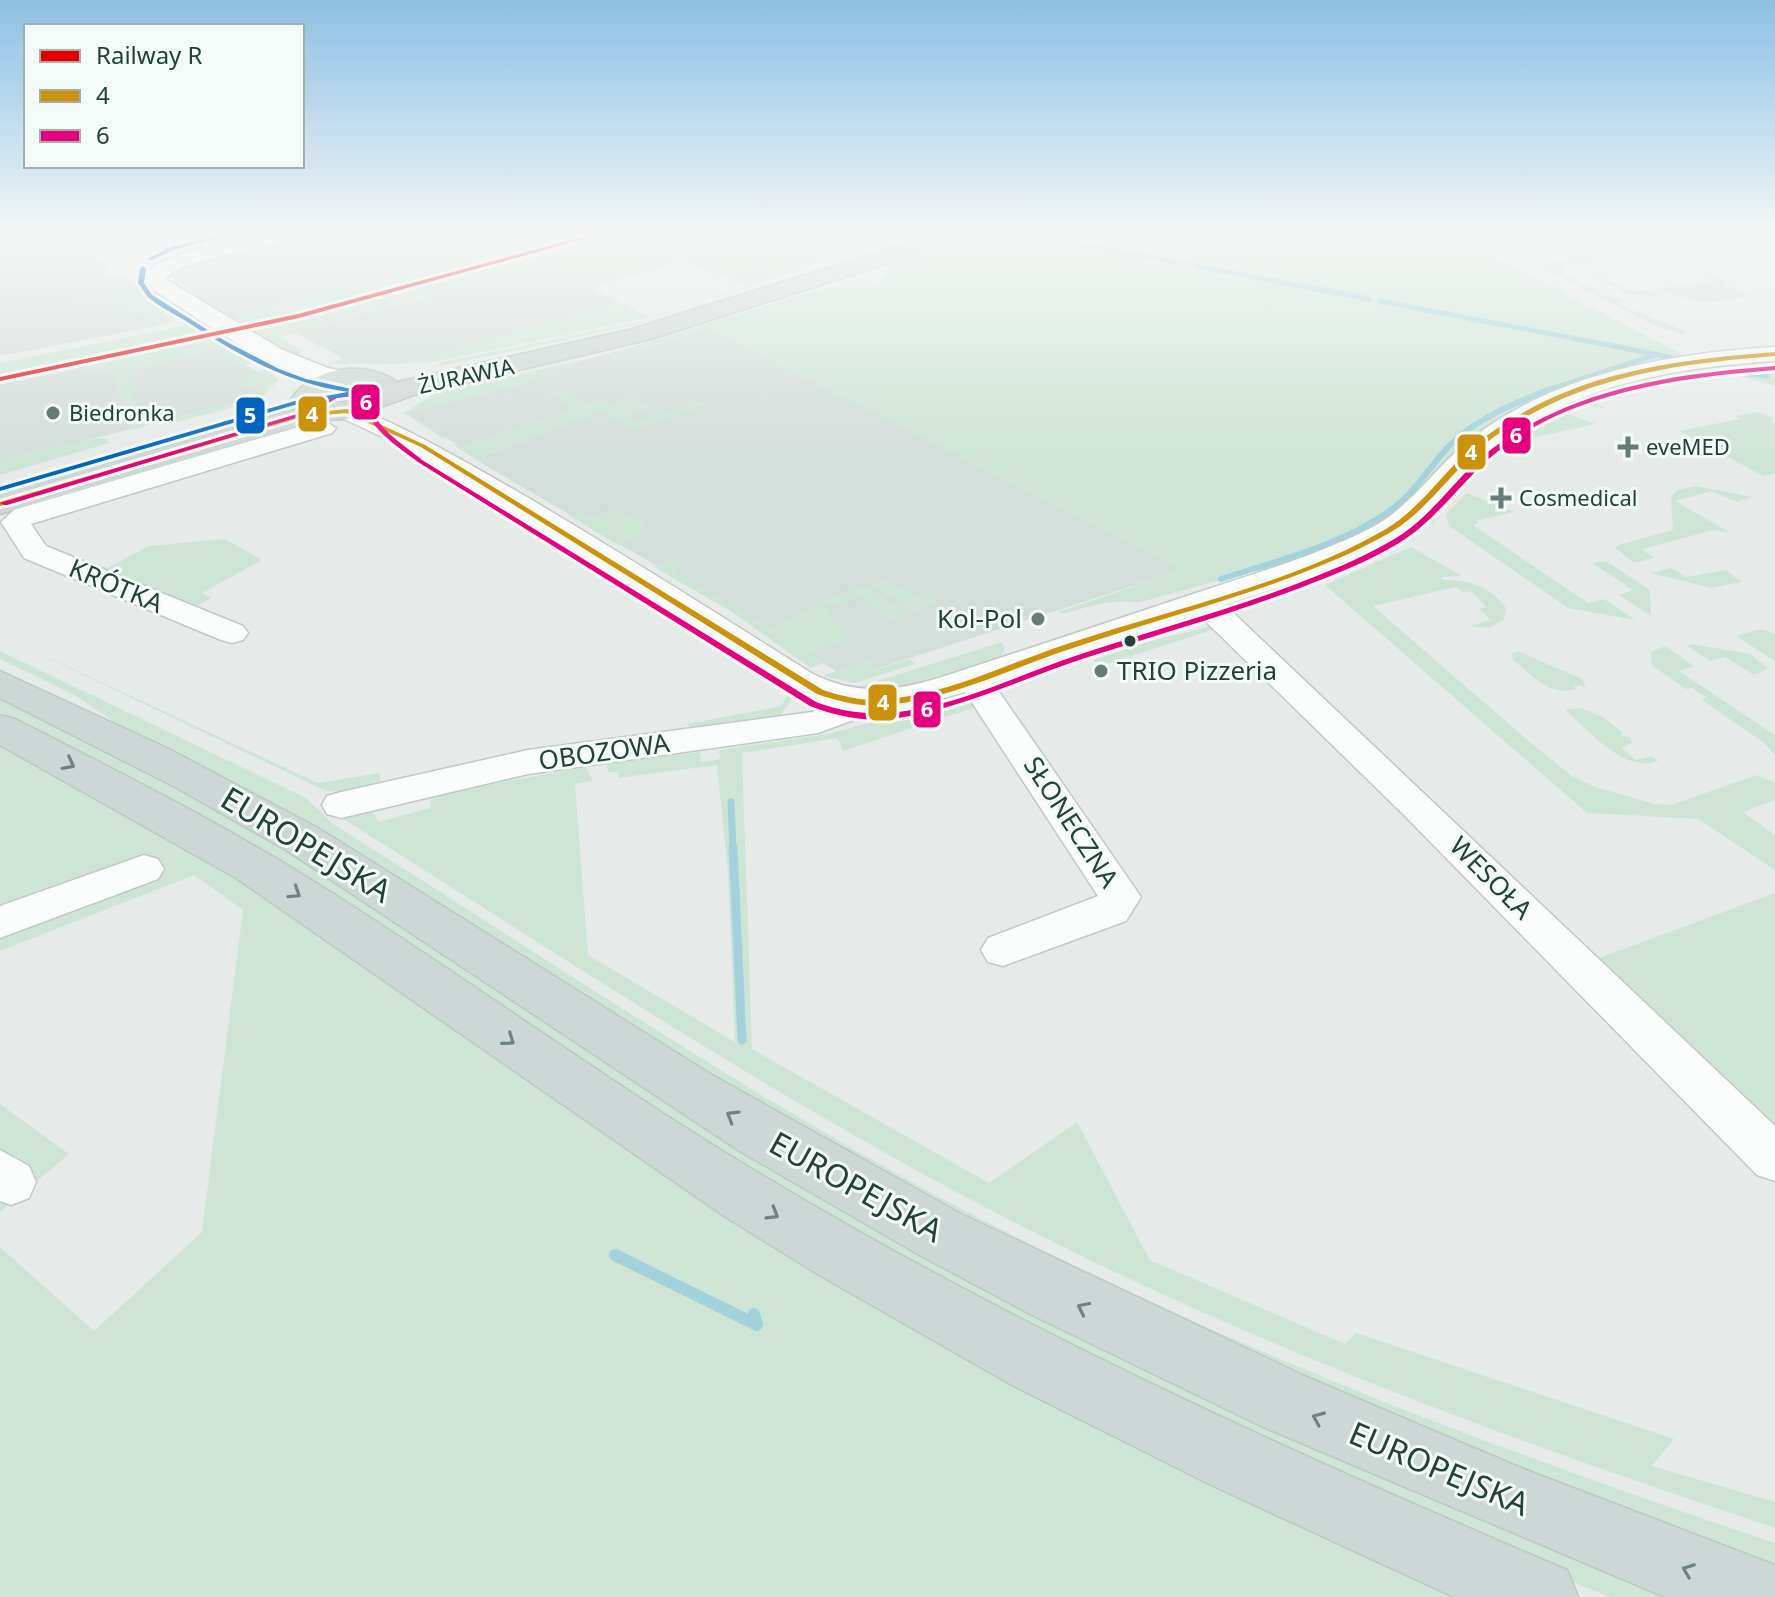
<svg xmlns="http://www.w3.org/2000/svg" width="1775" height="1597" viewBox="0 0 1775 1597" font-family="'Noto Sans',sans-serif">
<rect width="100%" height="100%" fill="#e6ebe9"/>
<!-- built -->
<g fill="#d3ddd9">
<polygon points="0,233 17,233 35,246 67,239 107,264 105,272 116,278 94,285 157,326 0,356"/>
<polygon points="98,233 261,233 146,262"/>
<polygon points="314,233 568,233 234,317 168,275 169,271"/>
<polygon points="547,266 619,302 416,360 347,361 299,332"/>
<polygon points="708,328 1182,570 848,678 480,462 485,459 482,457 601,411 588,404 461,447 406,413 532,373"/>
<polygon points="214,344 271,381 257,397 0,462 0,385"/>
</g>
<!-- green -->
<g fill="#cee5d6">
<polygon points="387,233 457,234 487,250 545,234 596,233 456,274 241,328 190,297 195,292 235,317 234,314 426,265 416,258 365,271 361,269 415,254 397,244 402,242"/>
<polygon points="610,233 899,233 716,298 712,297 746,286 682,261 590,288 547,267 300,332 323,346 320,347 296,333 281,337 303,352 296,356 244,330 365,302"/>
<path d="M 986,233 L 1427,233 L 1476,246 L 1685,356 L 1580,386 L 1368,532 L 1266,572 L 1261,569 L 1137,603 C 1113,598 1088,607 1063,614 L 1059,612 L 1181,570 L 708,329 L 647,350 L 632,347 L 823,288 L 873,287 L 883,284 L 879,281 L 890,266 Z"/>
<path d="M 1694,233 L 1775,233 L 1775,240 L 1733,245 L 1737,248 L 1728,245 L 1696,250 L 1699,253 L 1690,250 L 1653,255 L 1657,259 L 1648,256 L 1614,260 L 1617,264 L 1609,261 L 1565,266 L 1567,271 L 1561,273 L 1590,288 L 1600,288 L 1594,290 L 1604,296 L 1616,295 L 1608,297 L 1625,300 L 1619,303 C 1641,315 1664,321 1686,332 L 1681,334 L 1649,323 L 1543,268 L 1553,262 L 1571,259 L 1560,250 Z"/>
<polygon points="1712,273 1733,283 1725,283 1726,286 1756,296 1704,303 1664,293 1659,294 1668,297 1626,294 1592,274 1607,274 1599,276 1632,292 1714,281 1702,274"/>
<polygon points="113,278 125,278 185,317 156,326 135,312 90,312 123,306 110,297 85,303 69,293 60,293"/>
<polygon points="704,300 652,317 428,363 328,364 343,359 416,360 619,302 649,317"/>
<path d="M 708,303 L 708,304 C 620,330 530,348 440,366 L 438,363 L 653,319 Z"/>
<polygon points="194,324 213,335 0,377 0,363"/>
<polygon points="216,337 255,362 239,366 215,350 134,370 135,375 130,377 140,389 132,391 143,427 131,430 112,371 81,371 0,385 0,381"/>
<polygon points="576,361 578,364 533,373 542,380 407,413 445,437 442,438 404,413 437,392"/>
<path d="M 1761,365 L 1775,376 L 1775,386 L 1712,368 L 1596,403 L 1607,408 L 1583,405 C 1648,380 1690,367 1761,365 Z"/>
<polygon points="265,369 279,380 257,401 165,425 169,420 260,395 258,391 250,393 255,390 253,387 247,389 243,385 250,380 240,381 250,373"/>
<polygon points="560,390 586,405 600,401 609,406 633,398 651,407 627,416 636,422 693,402 709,403 635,430 602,412 483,456 486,459 480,462 453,445 462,447 573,408 551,393"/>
<path d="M 1560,410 L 1502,445 L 1436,516 L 1434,525 L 1430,522 L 1431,512 C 1468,476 1504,416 1560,410 Z"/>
<polygon points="1759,412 1775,419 1771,421 1775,423 1775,473 1763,476 1680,431 1740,419 1736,416"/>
<polygon points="1565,413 1610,429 1596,424 1530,438 1526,436"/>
<polygon points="99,438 108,439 109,443 0,475 0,458"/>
<polygon points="1696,486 1752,497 1737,502 1712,491 1675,501 1731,533 1714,530 1642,549 1654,558 1634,563 1615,548 1619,545 1673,530 1671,497 1677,490"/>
<polygon points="1467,493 1514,512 1476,521 1478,523 1473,525 1588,603 1604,599 1635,620 1568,608 1449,526 1446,514"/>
<path d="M 615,509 L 646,523 C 645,534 628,544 618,545 L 568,515 L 581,512 L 592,518 Z"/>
<polygon points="225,539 262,560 202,593 212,598 191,609 82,565 87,560 107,568 149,546"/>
<polygon points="1383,542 1408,542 1385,550 1331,577 1253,605 1242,597"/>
<path d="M 1411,547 L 1462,576 L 1441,577 L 1443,580 C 1468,579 1492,587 1506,608 L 1504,620 L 1488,628 L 1469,626 L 1491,620 L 1479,609 L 1486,607 L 1471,591 L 1464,593 L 1456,587 L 1373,606 L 1532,744 L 1572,776 L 1595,787 L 1655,804 L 1671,805 L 1757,775 L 1775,783 L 1775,800 L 1743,812 L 1775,835 L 1775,870 L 1698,819 L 1587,813 L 1325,585 Z"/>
<polygon points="674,558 685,564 674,571 769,628 820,602 864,586 908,614 886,620 863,596 823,607 850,639 809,654 822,663 811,668 732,612 654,567"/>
<polygon points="1606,561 1650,590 1651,616 1619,595 1633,590 1592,563"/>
<polygon points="1671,568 1686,577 1726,570 1742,582 1711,588 1651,573"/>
<polygon points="885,579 916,595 922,592 939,602 915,612 870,584"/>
<polygon points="1212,626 1218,628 1100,666 1093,660 1151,641"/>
<polygon points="1761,629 1775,634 1775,661 1736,636"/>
<polygon points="0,635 318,783 380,773 380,781 341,792 326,791"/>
<polygon points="1002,642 1005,649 999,660 900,691 841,687 861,686"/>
<polygon points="1692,644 1750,654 1768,668 1754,675 1725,657 1710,661 1687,646"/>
<polygon points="1665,646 1694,666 1679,671 1775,735 1775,755 1763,742 1702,700 1706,697 1692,688 1686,689 1652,666 1651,652"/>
<path d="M 0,651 L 306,798 L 333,824 C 517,939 696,1061 885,1167 C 1166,1325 1470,1441 1775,1543 L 1775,1574 L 1609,1513 L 988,1239 L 117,724 L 76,696 L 0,659 Z"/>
<path d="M 1518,651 L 1582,679 L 1586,687 L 1572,685 L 1577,689 C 1550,697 1534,677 1513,660 L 1512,654 Z"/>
<polygon points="868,659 878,669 910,659 915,664 855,683 823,676"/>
<polygon points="769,680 794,695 781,715 689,727 687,724 781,706 788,695 767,681"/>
<polygon points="0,696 239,819 460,959 1694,1597 1610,1597 1567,1580 1347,1485 881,1253 117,772 0,712"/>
<path d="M 948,702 L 969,702 L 976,707 L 843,751 L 838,738 L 742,753 L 752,1049 L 989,1183 L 1077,1122 L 1150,1260 L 1345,1344 L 1356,1333 L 1674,1439 L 1652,1466 L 1775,1502 L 1775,1528 C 1513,1441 1253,1346 1008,1219 C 775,1099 556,953 334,813 L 368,810 L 375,814 L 378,822 L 430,808 L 431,795 L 586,767 L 593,781 L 575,784 L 588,955 L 735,1042 L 728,873 L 717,765 L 618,778 L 618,772 L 608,772 L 607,764 L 700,752 L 701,762 L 720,759 L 719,750 L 828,734 Z"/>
<path d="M 1580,708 L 1601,716 L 1622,732 L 1622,736 L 1630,737 L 1632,743 L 1621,748 L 1636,760 L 1651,756 L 1658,761 C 1624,774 1590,731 1565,710 Z"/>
<polygon points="0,742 47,767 1477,1597 0,1597 0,1247 94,1331 202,1232 243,910 194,875 0,951"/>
<polygon points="1775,893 1775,1148 1591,961"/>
<polygon points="0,1104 69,1154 0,1212 0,1191 26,1169 0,1149"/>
</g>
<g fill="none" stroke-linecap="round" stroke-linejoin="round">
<!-- stream-far4 -->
<g stroke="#a4d2dc" stroke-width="5">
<polyline points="1017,233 1186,264"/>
<polyline points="1196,266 1369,299"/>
<polyline points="1380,301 1670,357"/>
<polyline points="1733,372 1767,376"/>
<polyline points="1545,391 1658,354"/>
</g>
<!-- stream-far3 -->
<path stroke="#a4d2dc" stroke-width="6" d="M 1221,579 C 1279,560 1341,546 1391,510 C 1415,493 1429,467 1449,446 C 1475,419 1515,403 1550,389"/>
<!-- stream-far2 -->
<polyline stroke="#a4d2dc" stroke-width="7" points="731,802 733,849"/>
<!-- stream-far1 -->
<polyline stroke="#a4d2dc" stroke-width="9" points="733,847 742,1040"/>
<!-- stream -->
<polyline stroke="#a4d2dc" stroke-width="12" points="615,1255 757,1325 754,1314"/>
<!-- minor casing -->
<g stroke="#c3c8c6" stroke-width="3">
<g id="minor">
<path d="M 268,233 L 300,233 L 298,237 L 181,267 L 164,278 L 281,349 L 328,368 L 355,374 L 359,379 L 355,384 C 305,397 196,316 152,289 L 144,279 C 151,253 241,240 268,233 Z"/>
<path d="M 1775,347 L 1775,361 C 1677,367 1573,385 1493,447 C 1461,472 1441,509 1406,532 C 1353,567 1285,584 1225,605 L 1775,1126 L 1775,1181 L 1757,1175 L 1404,815 L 1198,614 L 993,683 L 1141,897 L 1126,921 L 1003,966 L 988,962 L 981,950 L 988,938 L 1098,896 L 965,692 L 910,708 L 875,712 L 818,733 L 528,774 L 341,818 L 327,814 L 322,805 L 327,796 L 341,792 L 528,750 L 812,712 L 830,705 L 789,688 L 414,452 L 338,416 L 335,411 L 338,406 C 380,395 751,636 813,674 C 860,697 899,691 948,675 C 1030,648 1113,621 1196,593 C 1253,574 1312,557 1367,530 C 1412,508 1436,464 1476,435 C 1561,372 1672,353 1775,347 Z"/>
<polygon points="323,420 336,428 332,433 31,524 46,546 243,626 248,633 243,640 232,643 221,640 24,558 1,522 15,509"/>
<polygon points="144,855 158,859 164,869 158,879 0,938 0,906"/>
<polygon points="0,1150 29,1166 36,1182 29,1198 11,1205 0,1201"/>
</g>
</g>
<!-- major casing -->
<g stroke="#bdc7c4" stroke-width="3">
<g id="major">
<path d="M 938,233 L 971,233 L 968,238 L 651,339 L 414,395 L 347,419 L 321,420 L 0,514 L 0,494 L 296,409 L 291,399 C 313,367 366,359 397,382 L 633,329 ZM 344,386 L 373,390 L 343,402 L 320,401 L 331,391 Z"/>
<polygon points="0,671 167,748 318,828 712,1075 959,1213 1309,1378 1521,1468 1775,1565 1775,1597 1665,1597 1261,1426 1030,1314 916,1253 738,1150 286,850 175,787 0,698"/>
<path d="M 0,715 L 15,719 C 113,769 211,818 305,876 C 461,973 609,1084 767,1178 C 1022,1331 1294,1454 1567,1570 L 1578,1597 L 1454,1597 L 1211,1485 L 1012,1385 L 819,1275 L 724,1216 L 236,878 L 0,745 Z"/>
</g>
</g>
<!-- minor -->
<use href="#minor" fill="#fbfcfc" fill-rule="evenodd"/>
<!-- major -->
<use href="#major" fill="#cdd7d5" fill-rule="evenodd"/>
<!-- bus-1 casing -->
<g stroke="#f4faf7" stroke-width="6">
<path id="bus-1" d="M 1775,352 L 1775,356 C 1699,362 1621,371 1551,404 C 1524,417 1497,432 1475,453 C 1446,479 1425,512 1391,532 C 1360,550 1326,564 1292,577 C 1220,604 1146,623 1073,648 C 1012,668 953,698 888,705 C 864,708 840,702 817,694 L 421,447 L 346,413 L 302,417 L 0,506 L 0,502 L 299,414 L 347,409 L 425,445 L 823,690 C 844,697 866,702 889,699 C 951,693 1009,663 1067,644 C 1171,609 1292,584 1386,529 C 1419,509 1441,476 1469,450 C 1491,430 1519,414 1545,401 C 1616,367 1697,358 1775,352 Z"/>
</g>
<!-- bus-2 casing -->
<g stroke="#f4faf7" stroke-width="6">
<path id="bus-2" d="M 1775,366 L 1775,370 C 1701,376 1626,385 1558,415 C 1529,428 1500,447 1478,469 C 1452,495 1430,524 1399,543 C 1368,562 1333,575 1300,588 C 1228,615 1155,635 1082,659 C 1019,680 959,710 892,719 C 864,722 836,716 810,706 L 418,462 C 398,447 360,423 364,395 L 337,398 L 311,413 L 7,505 L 4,505 L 0,503 L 307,411 C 331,396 338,391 367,391 L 370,393 C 366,423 402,443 422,460 L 816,702 C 848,714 878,716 911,710 C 967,701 1019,675 1072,657 C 1145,632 1219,613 1291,586 C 1325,573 1360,559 1391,541 C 1425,522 1447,490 1475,463 C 1497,443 1524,426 1551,414 C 1621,381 1699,372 1775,366 Z"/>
</g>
<!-- bus-3 casing -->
<g stroke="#f4faf7" stroke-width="6">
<g id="bus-3">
<polygon points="227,233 236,233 173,250 152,260 147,259 169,248"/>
<path d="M 143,266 L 146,268 L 144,283 L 152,295 L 227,342 L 279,369 L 306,379 L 365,392 L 362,394 L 298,404 L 0,491 L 0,487 L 295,401 L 349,392 C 289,384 236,354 186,321 C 174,314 160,307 149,298 C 145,294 142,288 138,283 L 140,268 Z"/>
</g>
</g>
<!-- bus-1 -->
<use href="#bus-1" fill="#cc920c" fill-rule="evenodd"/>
<!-- bus-2 -->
<use href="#bus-2" fill="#e5007d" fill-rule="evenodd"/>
<!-- bus-3 -->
<use href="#bus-3" fill="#0065bd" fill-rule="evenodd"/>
<!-- rail-1 casing -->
<g stroke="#f4faf7" stroke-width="6">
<polygon id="rail-1" points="596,233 606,233 299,318 0,381 0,377 298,314"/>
</g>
<!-- rail-1 -->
<use href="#rail-1" fill="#e50000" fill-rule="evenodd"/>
</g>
<!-- one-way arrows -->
<defs><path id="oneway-chevron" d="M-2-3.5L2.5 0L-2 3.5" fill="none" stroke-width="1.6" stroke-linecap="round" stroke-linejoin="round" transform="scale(2)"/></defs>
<g stroke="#6e8480">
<use href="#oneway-chevron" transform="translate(69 764) rotate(28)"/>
<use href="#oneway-chevron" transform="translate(295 893) rotate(33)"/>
<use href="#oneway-chevron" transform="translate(509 1040) rotate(35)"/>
<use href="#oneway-chevron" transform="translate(732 1116) rotate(-149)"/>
<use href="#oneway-chevron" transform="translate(773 1214) rotate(31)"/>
<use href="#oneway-chevron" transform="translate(1083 1308) rotate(-154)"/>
<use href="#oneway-chevron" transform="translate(1318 1418) rotate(-157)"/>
<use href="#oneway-chevron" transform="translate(1688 1570) rotate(-159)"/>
</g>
<!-- sky -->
<linearGradient id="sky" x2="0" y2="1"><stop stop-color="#8dc0e3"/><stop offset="0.51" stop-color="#f4f6f5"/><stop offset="1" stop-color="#f4f6f5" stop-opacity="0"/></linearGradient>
<rect width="1775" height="457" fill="url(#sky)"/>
<!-- markers -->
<g fill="#667c77" stroke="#f4faf7" stroke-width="3">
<circle cx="53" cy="413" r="8"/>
<path d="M1624 435h8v8h8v8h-8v8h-8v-8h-8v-8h8z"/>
<path d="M1497 486h8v8h8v8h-8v8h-8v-8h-8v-8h8z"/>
<circle cx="1038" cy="619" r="8"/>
<circle cx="1101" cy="671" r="8"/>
</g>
<circle fill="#21413a" stroke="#f4faf7" stroke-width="3" cx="1130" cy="641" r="7"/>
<g text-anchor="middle" stroke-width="6" stroke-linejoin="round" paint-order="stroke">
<!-- far-street labels -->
<g font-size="22" fill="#21413a" stroke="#f4faf7">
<text transform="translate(466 376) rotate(-12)" y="8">ŻURAWIA</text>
</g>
<!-- far-poi labels -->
<g font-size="22" fill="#21413a" stroke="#f4faf7" text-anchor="start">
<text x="69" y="421">Biedronka</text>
<text x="1646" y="455">eveMED</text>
<text x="1519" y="506">Cosmedical</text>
</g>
<!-- street labels -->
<g font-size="26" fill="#21413a" stroke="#f4faf7">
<text transform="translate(116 586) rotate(23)" y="9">KRÓTKA</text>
<text transform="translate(604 752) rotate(-8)" y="9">OBOZOWA</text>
<text transform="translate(1071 822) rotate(57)" y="9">SŁONECZNA</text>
<text transform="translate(1491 878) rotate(45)" y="9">WESOŁA</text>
</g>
<!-- poi labels -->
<g font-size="26" fill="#21413a" stroke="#f4faf7" text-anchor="end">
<text x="1022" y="628">Kol-Pol</text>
<text x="1117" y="680" text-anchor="start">TRIO Pizzeria</text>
</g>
<!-- near-street labels -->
<g font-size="32" fill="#21413a" stroke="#f4faf7">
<text transform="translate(306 845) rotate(31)" y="11">EUROPEJSKA</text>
<text transform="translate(856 1187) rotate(29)" y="11">EUROPEJSKA</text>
<text transform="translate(1439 1469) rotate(23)" y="11">EUROPEJSKA</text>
</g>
</g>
<g stroke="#f4faf7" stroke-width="3">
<rect x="350" y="383" width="31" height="38" rx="8" fill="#e5007d"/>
<rect x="297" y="395" width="31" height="38" rx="8" fill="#cc920c"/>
<rect x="235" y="396" width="31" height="39" rx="8" fill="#0065bd"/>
<rect x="1501" y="416" width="31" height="39" rx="8" fill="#e5007d"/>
<rect x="1456" y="433" width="31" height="38" rx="8" fill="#cc920c"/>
<rect x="867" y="683" width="31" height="39" rx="8" fill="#cc920c"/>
<rect x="912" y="690" width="30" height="39" rx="8" fill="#e5007d"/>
</g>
<g font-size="22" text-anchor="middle" font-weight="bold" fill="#fff">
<text x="366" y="410">6</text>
<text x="312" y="422">4</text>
<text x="250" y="423">5</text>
<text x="1516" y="443">6</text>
<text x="1471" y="460">4</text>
<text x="883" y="710">4</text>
<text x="927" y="717">6</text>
</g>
<!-- legend -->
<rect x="24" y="24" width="280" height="144" fill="#f4faf7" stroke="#a0b0ab" stroke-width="2"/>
<rect x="40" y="50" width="40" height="12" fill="#e50000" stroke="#a0b0ab" stroke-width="2"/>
<text x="96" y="64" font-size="24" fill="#21413a">Railway R</text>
<rect x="40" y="90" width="40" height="12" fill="#cc920c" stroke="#a0b0ab" stroke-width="2"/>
<text x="96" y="104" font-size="24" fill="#21413a">4</text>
<rect x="40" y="130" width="40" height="12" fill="#e5007d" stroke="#a0b0ab" stroke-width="2"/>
<text x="96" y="144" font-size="24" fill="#21413a">6</text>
</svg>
